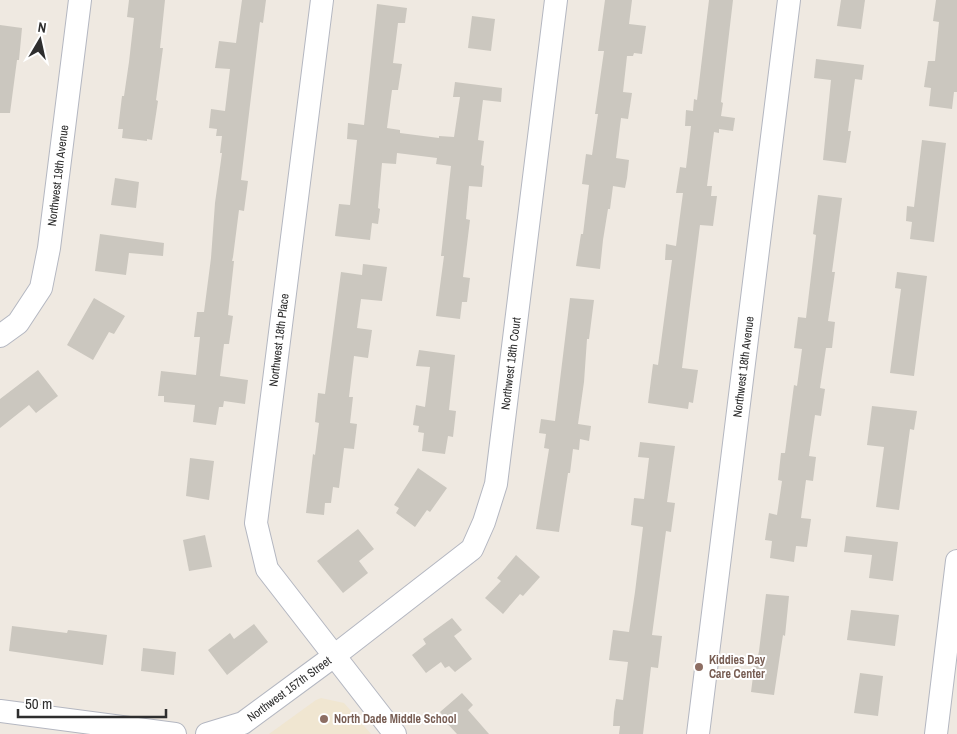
<svg xmlns="http://www.w3.org/2000/svg" width="957" height="734" viewBox="0 0 957 734" font-family="'Archivo Narrow',sans-serif">
<rect width="100%" height="100%" fill="#efe9e1"/>
<!-- education -->
<polygon fill="#f0e6d1" points="321,698 344,703 371,734 269,734 316,700"/>
<!-- building -->
<g fill="#cbc7bf">
<polygon points="129,0 165,0 160,48 163,48 156,100 158,101 152,140 147,139 147,141 122,138 123,129 118,129 122,96 124,96 129,62 134,18 127,17"/>
<polygon points="242,0 266,0 263,23 260,22 241,180 248,181 244,211 239,210 233,257 232,261 234,261 228,315 233,316 229,344 224,344 220,376 248,380 245,404 224,401 223,407 219,407 216,425 193,422 195,405 164,402 164,396 158,396 161,371 196,375 200,337 194,337 197,312 204,312 211,258 215,203 222,153 220,153 222,136 216,136 217,129 209,128 211,109 225,111 230,69 215,68 219,41 236,43"/>
<polygon points="605,0 632,0 629,24 646,26 642,54 634,53 633,56 627,56 623,92 632,93 628,119 621,118 616,158 629,160 627,178 625,188 613,186 610,209 608,209 603,240 600,269 576,266 581,234 583,234 589,185 582,184 586,154 592,155 598,114 595,114 604,51 598,51"/>
<polygon points="709,0 733,0 721,102 723,103 721,116 735,118 733,131 719,129 719,133 714,132 707,186 712,186 711,196 717,196 713,226 700,225 682,368 698,370 693,403 689,402 688,409 648,403 653,364 658,365 672,260 665,260 666,244 676,246 683,193 676,193 680,167 686,168 691,126 685,126 686,110 693,111 694,99 697,100"/>
<polygon points="841,0 865,0 861,29 837,26"/>
<polygon points="936,0 957,0 957,92 954,92 952,109 929,106 931,88 924,87 928,61 935,61 939,22 933,21"/>
<polygon points="377,4 407,8 405,23 398,23 393,63 402,64 398,90 392,90 387,128 400,130 400,133 439,138 439,136 454,137 460,97 453,97 455,82 502,88 501,102 483,100 478,140 484,141 481,165 484,166 482,187 469,186 466,219 470,220 463,277 470,278 467,302 462,302 460,319 436,316 444,256 441,256 451,166 436,164 437,158 397,153 396,164 382,163 378,208 380,209 378,224 372,223 370,240 335,236 339,204 350,205 357,140 347,139 348,123 364,125"/>
<polygon points="472,16 495,19 491,51 468,48"/>
<polygon points="0,25 22,28 19,60 17,60 10,113 0,113"/>
<polygon points="816,59 864,65 862,80 855,79 848,131 851,131 846,163 823,160 831,80 814,78"/>
<polygon points="922,140 946,143 934,242 910,239 912,222 906,221 907,206 914,207"/>
<polygon points="115,178 139,182 136,208 111,205"/>
<polygon points="818,195 842,198 832,272 835,272 828,321 835,322 832,348 826,348 820,388 825,389 821,416 815,415 809,456 816,457 813,481 806,480 801,518 811,519 807,547 796,546 794,562 770,558 772,541 765,540 769,513 777,515 782,481 778,480 781,453 785,453 794,385 797,386 802,349 794,348 798,317 806,318 816,235 813,234"/>
<polygon points="100,234 164,243 163,256 129,253 126,275 95,271"/>
<polygon points="363,264 387,267 382,301 361,299 357,328 372,330 368,358 354,356 349,397 353,397 350,423 357,424 354,449 344,448 339,488 333,487 331,503 325,503 324,515 306,513 313,454 315,455 319,423 315,422 318,393 325,394 341,272 362,275"/>
<polygon points="897,272 927,276 914,376 890,373 901,289 895,288"/>
<polygon points="94,298 125,316 114,334 109,332 93,360 67,345"/>
<polygon points="570,298 594,300 589,339 587,339 584,382 578,424 591,426 589,441 580,439 579,450 573,449 570,473 568,473 559,532 536,529 549,449 544,448 546,434 539,433 541,419 555,421"/>
<polygon points="419,350 455,355 449,410 456,411 453,437 448,436 445,454 422,451 424,433 418,432 419,426 413,425 416,405 425,407 430,367 416,366"/>
<polygon points="38,370 58,396 36,413 29,405 0,428 0,399"/>
<polygon points="872,406 917,411 914,430 910,429 899,510 876,507 884,447 867,445"/>
<polygon points="640,442 675,446 667,502 675,503 671,532 666,531 652,635 662,636 658,668 651,667 643,734 619,734 620,726 613,726 614,712 616,699 623,700 628,662 609,660 613,630 629,632 635,592 643,527 631,525 634,498 644,499 649,458 638,457"/>
<polygon points="190,458 214,461 209,500 186,496"/>
<polygon points="418,468 447,488 430,512 427,510 415,527 396,513 399,508 394,505"/>
<polygon points="358,529 374,549 359,561 368,573 343,593 317,561"/>
<polygon points="205,535 212,567 189,571 183,540"/>
<polygon points="846,536 898,542 893,581 869,578 872,555 844,552"/>
<polygon points="516,555 540,577 523,596 520,594 503,614 485,598 501,581 497,578"/>
<polygon points="766,594 789,596 785,636 783,635 774,695 751,692 755,661 757,661 759,651"/>
<polygon points="851,610 899,615 895,646 847,640"/>
<polygon points="452,618 462,630 454,636 472,659 455,672 449,666 445,668 441,662 426,673 412,655 426,644 423,639"/>
<polygon points="254,624 268,642 227,675 208,650 230,633 234,639"/>
<polygon points="12,626 67,633 68,630 107,635 103,665 9,651"/>
<polygon points="143,648 176,652 174,675 141,671"/>
<polygon points="860,673 883,676 878,716 854,713"/>
<polygon points="462,693 473,705 468,710 489,734 457,734 444,720 446,719 440,712"/>
</g>
<g fill="none" stroke-linecap="round" stroke-linejoin="round">
<!-- street casing -->
<g stroke="#b4b7c1" stroke-width="24">
<g id="street">
<polyline points="322,0 256,523 267,569 395,734"/>
<path id="s1" d="M 0,336 L 18,323 L 41,288 L 49,248 L 80,0"/>
<polyline points="0,711 175,734"/>
<path id="s2" d="M 207,734 L 243,723 L 334,656 L 472,549 L 484,522 L 496,484 L 556,0"/>
<path id="s3" d="M 698,734 L 789,0"/>
<polyline points="936,734 957,561"/>
</g>
</g>
<!-- street -->
<use href="#street" stroke="#fff" stroke-width="22"/>
</g>
<!-- markers -->
<g fill="#8d6e63" stroke="#fff" stroke-width="2">
<circle cx="699" cy="667" r="5"/>
<circle cx="324" cy="719" r="5"/>
</g>
<g text-anchor="middle" stroke-width="4" stroke-linejoin="round" paint-order="stroke">
<!-- street labels -->
<g font-size="12" fill="#2e2e2e" stroke="#fff">
<text dy="4" stroke="none"><textPath href="#s1" startOffset="178">Northwest 19th Avenue</textPath></text>
<text transform="translate(279 340) rotate(-83)" y="4">Northwest 18th Place</text>
<text dy="4" stroke="none"><textPath href="#s2" startOffset="516">Northwest 18th Court</textPath></text>
<text dy="4" stroke="none"><textPath href="#s3" startOffset="370">Northwest 18th Avenue</textPath></text>
<text dy="4" stroke="none"><textPath href="#s2" startOffset="95">Northwest 157th Street</textPath></text>
</g>
<!-- education labels -->
<g font-size="12" font-weight="bold" fill="#785e54" stroke="#fff" text-anchor="start">
<text x="709" y="664">Kiddies Day<tspan x="709" dy="14">Care Center</tspan></text>
<text x="334" y="723">North Dade Middle School</text>
</g>
</g>
<!-- north arrow -->
<g transform="translate(40 40) rotate(9)" stroke="#ffffff" stroke-width="4" paint-order="stroke">
<path d="M0-4L9 19L0 12L-9 19Z" fill="#2e2e2e"/>
<text y="-8" font-size="14" font-weight="bold" text-anchor="middle" fill="#2e2e2e">N</text>
</g>
<!-- scale -->
<path d="M18 709v8h148v-8" fill="none" stroke="#2e2e2e" stroke-width="2.5"/>
<text x="25" y="709" font-size="15" fill="#2e2e2e" stroke="#ffffff" stroke-width="4" paint-order="stroke">50 m</text>
</svg>
